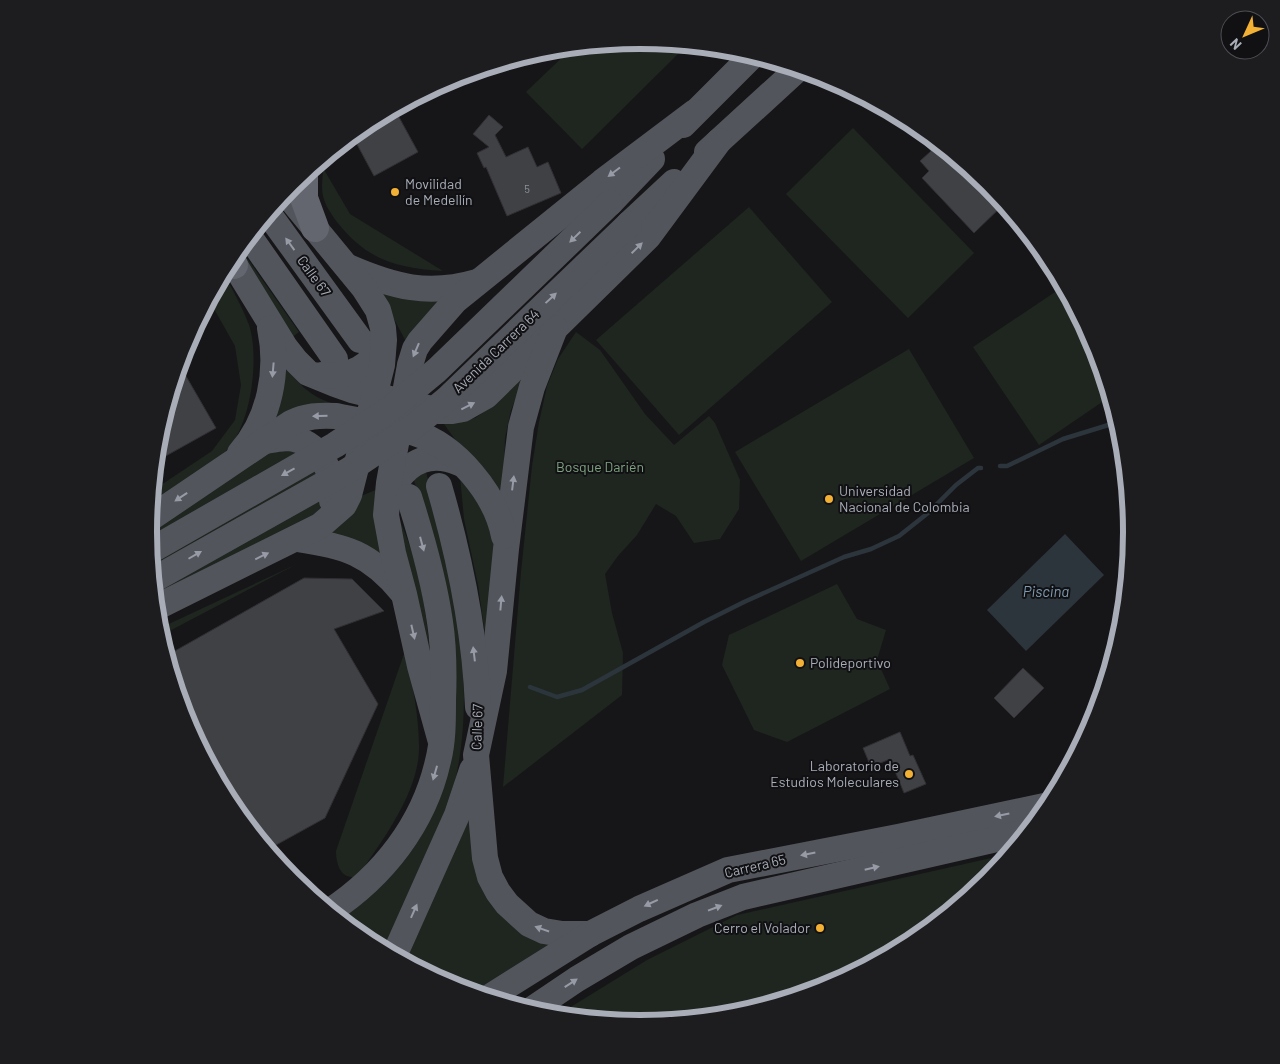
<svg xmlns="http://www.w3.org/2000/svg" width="1280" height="1064" viewBox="0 0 1280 1064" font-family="Barlow,sans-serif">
<rect width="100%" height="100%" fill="#161618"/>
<!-- green -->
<g fill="#1e261f">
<polygon points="640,40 687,45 582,149 526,92 573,47"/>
<polygon points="853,128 974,253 908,318 786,194"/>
<path d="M 323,168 L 350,214 L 443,271 C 396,268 367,260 337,222 C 329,211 322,201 322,187 C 322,181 323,174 323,168 Z"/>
<polygon points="749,207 832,302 679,435 596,340"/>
<polygon points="240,248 299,332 290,339 238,251"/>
<path d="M 223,274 C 229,281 248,319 250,328 C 259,361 251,426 226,451 C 205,472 176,486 151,502 L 152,491 L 212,451 L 235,420 L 241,385 L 235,346 L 209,300 Z"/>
<polygon points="1064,286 1095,344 1111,396 1039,445 973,347"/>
<polygon points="377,287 444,294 411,351"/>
<polygon points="576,332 600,350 645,414 674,445 709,416 715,423 740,480 739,509 720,539 694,543 676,516 656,504 637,535 618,556 605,574 612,613 623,653 622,695 503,787 521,572 532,466 539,422 547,386 558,359"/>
<polygon points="909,349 974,458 801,561 735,452"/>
<path d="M 279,359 C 299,383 306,396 338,405 L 270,429 Z"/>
<polygon points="530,364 511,410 505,438 503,507 444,424 475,418 494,405"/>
<polygon points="278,446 303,454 321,480 322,514 154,597 148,530"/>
<path d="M 425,468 C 452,570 480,684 453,790 C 446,815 434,840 423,864 C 410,892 396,921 383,950 L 366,941 L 339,919 L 430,816 L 433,536 L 412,475 Z"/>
<polygon points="460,476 476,491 496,544 488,656 478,585 464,519"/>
<polygon points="378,489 387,569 323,534 361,496"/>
<path d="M 400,521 C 421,568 428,620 431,671 L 402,549 Z"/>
<polygon points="297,564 160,636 158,629"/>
<polygon points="837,584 857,619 886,630 877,660 890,689 787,742 754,730 722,665 729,635"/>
<path d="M 406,648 C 411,680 419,714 419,746 C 420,791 382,841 358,876 C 341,881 336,864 336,851 Z"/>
<polygon points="472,812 475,855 554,944 500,980 475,994 451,986 404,961"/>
<polygon points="1009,854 988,880 913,941 828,987 736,1015 640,1024 556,1016 647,960 737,915"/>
</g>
<!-- water -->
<polygon fill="#2c353c" points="1065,534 1104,575 1026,651 987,610"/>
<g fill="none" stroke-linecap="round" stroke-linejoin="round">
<!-- stream -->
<g stroke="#2c353c" stroke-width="4.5">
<polyline points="1000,466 1007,466 1063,439 1118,422"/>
<polyline points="530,687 557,697 582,690 704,622 744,602 844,557 871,549 899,536 928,513 956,485 978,468 981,468"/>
</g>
</g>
<!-- building -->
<g fill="#404145" stroke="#303034">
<polygon points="394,108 418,152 374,176 352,135 367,123"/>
<polygon points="489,115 503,127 495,135 506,157 528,147 537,167 548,162 561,193 507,216 486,167 484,168 477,153 489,147 473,134"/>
<polygon points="917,126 988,184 1004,204 974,233 922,178 929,171 920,161 931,151 912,131"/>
<polygon points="179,364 216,428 155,462 158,436"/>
<polygon points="304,578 352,579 384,611 334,629 378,704 325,818 267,850 231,805 185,720 166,656"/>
<polygon points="1023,668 1044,688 1014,718 994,698"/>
<polygon points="900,732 910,756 913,755 926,784 904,793 890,759 871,767 863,748"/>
</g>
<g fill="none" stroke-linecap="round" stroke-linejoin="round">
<!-- major -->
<g stroke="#53555c" stroke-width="26">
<polyline points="683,125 753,55"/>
<polyline points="707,152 799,68"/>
<polyline points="610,203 652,159"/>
<polyline points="268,213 360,340"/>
<polyline points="629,224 674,182"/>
<polyline points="249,236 335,359"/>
<polyline points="231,259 285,347 296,361 308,373 335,384 352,390 440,411 452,411 463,409 486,396 648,237 719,141"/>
<path d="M 348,267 C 394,287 428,296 477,282"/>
<polyline points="555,328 532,387 521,427 506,549 494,671 476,755 485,858 490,877 498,892 507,904 529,924 544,931 562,934 590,934"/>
<path d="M 321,375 C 348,378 375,368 381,339"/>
<path d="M 265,441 C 273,440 281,438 288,438 C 320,441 335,473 332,501"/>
<path d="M 240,453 C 270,419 279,371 270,328"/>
<path d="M 439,486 C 460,558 475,632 478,707"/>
<path d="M 390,493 C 404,464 428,449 459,463"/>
<path d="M 149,519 L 291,423 C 306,416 319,415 336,416 C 362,422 390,425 415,433 C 456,446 496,494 504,536"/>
<path d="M 297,539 C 345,546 370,553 402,592"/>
<polyline points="155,608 320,526 344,505 349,495 382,365 384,340 383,328 378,310 364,288 285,192"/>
<polyline points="441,742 420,666 404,594 393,553 386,515 389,483 410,365 415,349 420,341 455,301 602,182 695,112"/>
<path d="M 330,911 C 383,876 424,824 438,761 C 443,742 443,721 443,701 C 444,675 444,648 440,622 C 434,580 422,538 409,497"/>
<polyline points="394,956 457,815 472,770"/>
<polyline points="488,998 590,934 639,909 728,870 898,837 1049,805"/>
<polyline points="531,1010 577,979 631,947 697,915 743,897 1027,832"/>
</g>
<!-- highway -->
<g stroke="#63666e" stroke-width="28">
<polyline points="304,174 304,198 315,228"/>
<polyline points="229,263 234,265"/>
</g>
<!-- major-bridge -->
<g stroke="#53555c" stroke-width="26">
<polyline points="150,551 335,445 390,409 437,370 610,203"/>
<polyline points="153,580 349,470 413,427 447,399 629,224"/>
</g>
</g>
<!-- one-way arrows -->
<defs><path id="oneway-solid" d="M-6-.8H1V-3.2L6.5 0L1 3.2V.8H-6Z" transform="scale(1.25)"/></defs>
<g fill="#979ba6">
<use href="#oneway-solid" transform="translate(614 172) rotate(143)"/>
<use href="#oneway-solid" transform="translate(575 237) rotate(136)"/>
<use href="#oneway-solid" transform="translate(290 244) rotate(-126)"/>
<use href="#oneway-solid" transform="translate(637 248) rotate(-44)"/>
<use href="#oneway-solid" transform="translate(551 298) rotate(-43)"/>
<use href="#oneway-solid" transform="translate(416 350) rotate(113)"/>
<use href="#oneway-solid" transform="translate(273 370) rotate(95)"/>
<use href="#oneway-solid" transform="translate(468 406) rotate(-27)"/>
<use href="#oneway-solid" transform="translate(320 416) rotate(178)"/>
<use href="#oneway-solid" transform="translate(288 472) rotate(151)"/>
<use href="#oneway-solid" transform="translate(513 483) rotate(-83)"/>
<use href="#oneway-solid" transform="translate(181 497) rotate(146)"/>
<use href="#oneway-solid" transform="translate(422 544) rotate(75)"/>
<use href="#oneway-solid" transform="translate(195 555) rotate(-30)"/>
<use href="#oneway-solid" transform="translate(262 556) rotate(-26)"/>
<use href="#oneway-solid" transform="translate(501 603) rotate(-85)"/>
<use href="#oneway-solid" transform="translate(413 632) rotate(77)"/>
<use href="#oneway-solid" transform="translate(474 654) rotate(-97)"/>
<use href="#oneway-solid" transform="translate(435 773) rotate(106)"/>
<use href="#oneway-solid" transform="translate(1002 815) rotate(168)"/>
<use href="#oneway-solid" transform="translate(808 854) rotate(169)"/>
<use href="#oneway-solid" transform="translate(872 868) rotate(-13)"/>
<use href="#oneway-solid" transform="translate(651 903) rotate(155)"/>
<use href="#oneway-solid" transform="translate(715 908) rotate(-21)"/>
<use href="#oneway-solid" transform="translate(414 911) rotate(-66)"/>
<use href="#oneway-solid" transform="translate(542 929) rotate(-161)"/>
<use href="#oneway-solid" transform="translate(571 983) rotate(-33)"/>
</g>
<!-- markers -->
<g fill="#f2b134" stroke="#111113" stroke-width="2">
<circle cx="395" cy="192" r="5"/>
<circle cx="829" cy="499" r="5"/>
<circle cx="800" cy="663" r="5"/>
<circle cx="909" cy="774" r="5"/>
<circle cx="820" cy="928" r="5"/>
</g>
<g text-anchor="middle" stroke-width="4" stroke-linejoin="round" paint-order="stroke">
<!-- number labels -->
<g font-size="11" fill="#8e929b">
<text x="527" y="193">5</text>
</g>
<!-- poi labels -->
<g font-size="14" fill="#a8adb8" stroke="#111113" text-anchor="start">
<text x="405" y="189">Movilidad<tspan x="405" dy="16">de Medellín</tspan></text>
<text x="839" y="496">Universidad<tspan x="839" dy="16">Nacional de Colombia</tspan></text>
<text x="810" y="668">Polideportivo</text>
<text x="899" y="771" text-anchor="end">Laboratorio de<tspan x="899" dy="16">Estudios Moleculares</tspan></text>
<text x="810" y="933" text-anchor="end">Cerro el Volador</text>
</g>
<!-- street labels -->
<g font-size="14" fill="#a8adb8" stroke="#111113">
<text transform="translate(314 276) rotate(54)" y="5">Calle 67</text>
<text transform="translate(496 351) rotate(-44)" y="5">Avenida Carrera 64</text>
<text transform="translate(477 727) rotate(-88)" y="5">Calle 67</text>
<text transform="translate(755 866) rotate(-13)" y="5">Carrera 65</text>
</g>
<!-- park labels -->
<g font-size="14" fill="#7fa381" stroke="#111113">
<text x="600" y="472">Bosque Darién</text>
</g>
<!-- water labels -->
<g font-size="15" font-style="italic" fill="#7f9bb3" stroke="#111113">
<text x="1046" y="597">Piscina</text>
</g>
</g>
<!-- crop -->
<path d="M0 0H1280V1064H0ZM157 532a483 483 0 1 1 966 0a483 483 0 1 1-966 0Z" fill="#1d1d20" fill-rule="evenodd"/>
<path fill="none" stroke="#a8adb8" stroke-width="6" d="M157 532a483 483 0 1 1 966 0a483 483 0 1 1-966 0Z"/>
<!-- north arrow -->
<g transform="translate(1245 35) rotate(226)"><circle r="24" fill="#111113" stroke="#4d4f55"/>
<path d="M0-4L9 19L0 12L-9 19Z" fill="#f2b134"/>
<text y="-8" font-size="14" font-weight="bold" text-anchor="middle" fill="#a8adb8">N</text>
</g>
</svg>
